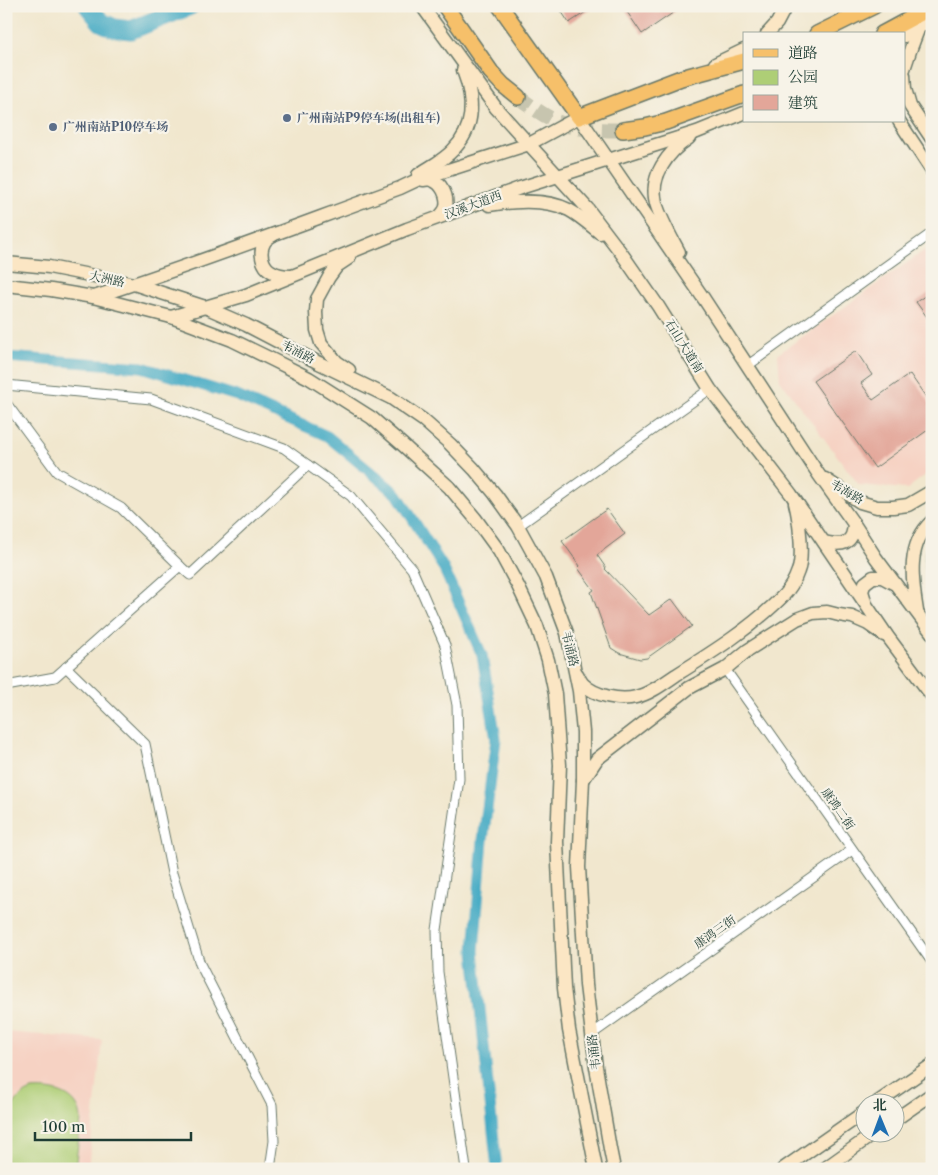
<svg xmlns="http://www.w3.org/2000/svg" width="938" height="1175" viewBox="0 0 938 1175" font-family="'Libre Caslon Text','Noto Serif SC',serif">
<rect width="100%" height="100%" fill="#f7f3e8"/>
<filter id="ink" filterUnits="userSpaceOnUse"><feTurbulence type="fractalNoise" baseFrequency=".02" numOctaves="2"/><feDisplacementMap in="SourceGraphic" scale="10" xChannelSelector="R" yChannelSelector="G"/><feConvolveMatrix kernelMatrix="1 2 1 2 8 2 1 2 1" color-interpolation-filters="sRGB"/></filter>
<filter id="wash" filterUnits="userSpaceOnUse"><feTurbulence type="fractalNoise" baseFrequency=".0096" numOctaves="4" result="noise"/><feDisplacementMap in="SourceGraphic" scale="20" xChannelSelector="R" yChannelSelector="G"/><feGaussianBlur stdDeviation="1.12" result="paint"/><feColorMatrix in="noise" values="0 0 0 0 0 0 0 0 0 0 0 0 0 0 0 0 0 1.4 0 .05"/><feComposite in="paint" operator="in"/></filter>
<g filter="url(#wash)">
<rect width="100%" height="100%" fill="#f1e7ce"/>
<!-- built -->
<g fill="#f6d2c3">
<polygon points="932,245 932,470 907,489 859,485 780,380 778,354"/>
<polygon points="6,1032 102,1040 88,1169 6,1169"/>
</g>
<!-- green -->
<g fill="#aece76" stroke="#668655">
<path d="M 932,536 L 932,585 C 921,571 923,551 932,536 Z"/>
<path d="M 32,1090 C 53,1088 80,1094 81,1120 L 75,1169 L 6,1169 C 6,1141 0,1102 32,1090 Z"/>
</g>
<g fill="none" stroke-linecap="round" stroke-linejoin="round">
<!-- canal -->
<polyline stroke="#44aac4" stroke-width="11" points="6,357 142,367 237,396 327,436 397,494 443,567 482,655 496,739 483,840 474,951 497,1169"/>
<!-- river -->
<polyline stroke="#44aac4" stroke-width="19" points="88,6 101,22 114,28 131,30 190,6"/>
</g>
<g id="blocks">
<!-- building -->
<g fill="#e3a699">
<polygon points="558,6 595,6 569,23"/>
<polygon points="623,6 683,6 642,34"/>
<polygon points="932,291 932,324 916,302"/>
<polygon points="856,351 872,375 861,383 873,400 910,374 932,406 932,427 875,468 813,381"/>
<polygon points="607,509 625,534 597,555 606,568 605,569 649,615 672,599 692,626 647,658 640,659 619,653 611,648 591,592 594,590 578,568 580,566 562,541"/>
</g>
</g>
</g>
<g filter="url(#ink)">
<use href="#blocks" fill-opacity="0" stroke="#68786a" stroke-width="1"/>
<g fill="none" stroke-linecap="round" stroke-linejoin="round">
<!-- primary-tunnel -->
<path stroke="#c7c5af" stroke-width="15" stroke-dasharray="15 8" stroke-linecap="butt" d="M 518,97 C 534,108 550,121 569,126 C 587,130 605,130 623,130"/>
<!-- street casing -->
<g stroke="#68786a" stroke-width="11">
<g id="street">
<polyline points="747,366 932,233"/>
<polyline points="6,385 151,399 284,448 351,496 412,569 445,645 457,705 459,779 437,930 438,972 466,1169"/>
<polyline points="6,403 57,472 121,508 180,566"/>
<polyline points="518,526 710,389"/>
<polyline points="66,667 145,744 172,873 200,964 272,1105 274,1141 270,1169"/>
<polyline points="725,669 932,962"/>
<polyline points="6,686 55,677 180,566 190,575 308,465"/>
<polyline points="592,1034 852,850"/>
</g>
</g>
<!-- secondary casing -->
<g stroke="#68786a" stroke-width="15">
<g id="secondary">
<polyline points="422,6 496,108 587,208 622,254 658,306 710,389 791,494 888,637 932,696"/>
<polyline points="767,34 777,23 786,6"/>
<polyline points="904,36 932,19"/>
<polyline points="715,64 744,50"/>
<polyline points="904,69 911,48 919,27"/>
<polyline points="904,75 905,89 910,106 932,139"/>
<polyline points="899,121 932,171"/>
<path d="M 418,175 C 429,167 443,161 453,150 C 476,127 474,98 463,70"/>
<path d="M 423,180 C 425,180 428,179 431,180 C 442,182 448,197 446,207 C 445,211 442,214 439,217"/>
<path d="M 489,205 C 514,201 546,198 569,210 C 580,216 590,225 600,233"/>
<path d="M 273,235 C 270,237 266,239 264,243 C 259,252 262,266 271,271 C 277,275 284,276 291,276"/>
<path d="M 679,252 C 671,237 661,220 656,203 C 649,176 668,152 689,138"/>
<polyline points="6,263 49,267 134,284 205,307 246,325 319,363 391,398 423,420 450,444 474,469 495,494 518,526 546,577 567,633 579,691 583,732 583,780 579,867 586,985 596,1067 610,1149 614,1169"/>
<polyline points="6,285 51,290 93,297 171,317 232,340 271,359 309,378 372,418 404,446 449,487 475,518 499,551 518,586 537,626 548,660 555,694 560,765 557,842 564,988 569,1030 596,1169"/>
<path d="M 94,297 C 197,264 298,225 400,188 L 417,180 L 529,144 L 579,117 L 704,299 L 819,475 L 854,524 L 876,558 L 932,633"/>
<polyline points="171,317 246,295 407,229 520,188 697,132 744,113"/>
<polyline points="349,370 337,362 321,343 317,330 316,312 317,299 329,277 337,266 349,258"/>
<polyline points="825,479 860,502 877,507 893,507 908,505 932,491"/>
<path d="M 824,542 C 842,546 853,545 854,524"/>
<polyline points="865,601 862,591 865,583 873,577 882,577 893,583"/>
<path d="M 917,611 C 912,580 906,545 932,521"/>
<path d="M 577,674 C 579,677 580,681 583,684 C 595,696 620,701 636,697 C 650,694 664,683 676,675 C 713,652 751,628 782,597 C 789,590 795,580 798,571 C 804,557 799,518 795,503"/>
<polyline points="583,780 597,759 689,688 725,669 748,650 797,619 813,613 827,612 839,615 852,617 868,624 884,635"/>
<polyline points="878,1102 932,1065"/>
<polyline points="896,1119 932,1094"/>
<polyline points="783,1169 866,1111"/>
<polyline points="824,1169 876,1132"/>
</g>
</g>
<!-- primary casing -->
<g stroke="#68786a" stroke-width="18">
<g id="primary">
<polyline points="445,6 491,72 503,85 518,97"/>
<polyline points="500,6 579,117 681,78 744,61"/>
<polyline points="817,34 874,6"/>
<polyline points="882,34 932,7"/>
<polyline points="623,130 645,127 666,122 744,94"/>
</g>
</g>
<!-- street -->
<use href="#street" stroke="#fff" stroke-width="9"/>
<!-- secondary -->
<use href="#secondary" stroke="#fbe6c4" stroke-width="12"/>
<!-- primary -->
<use href="#primary" stroke="#f6c06b" stroke-width="15"/>
</g>
</g>
<!-- markers -->
<g fill="#5c6f8a" stroke="#f7f3e8" stroke-width="2">
<circle cx="287" cy="118" r="5"/>
<circle cx="53" cy="127" r="5"/>
</g>
<g text-anchor="middle" stroke-width="4.5" stroke-linejoin="round" paint-order="stroke">
<!-- service labels -->
<g font-size="12" font-weight="bold" fill="#4e5e75" stroke="#f7f3e8" text-anchor="start">
<text x="297" y="122">广州南站P9停车场(出租车)</text>
<text x="63" y="131">广州南站P10停车场</text>
</g>
<!-- street labels -->
<g font-size="12" fill="#1f3d34" stroke="#f7f3e8">
<text transform="translate(473 205) rotate(-20)" y="4">汉溪大道西</text>
<text transform="translate(107 279) rotate(12)" y="4">大洲路</text>
<text transform="translate(684 346) rotate(58)" y="4">石山大道南</text>
<text transform="translate(298 352) rotate(27)" y="4">韦涌路</text>
<text transform="translate(847 492) rotate(30)" y="4">韦海路</text>
<text transform="translate(570 649) rotate(76)" y="4">韦涌路</text>
<text transform="translate(838 809) rotate(55)" y="4">康鸿二街</text>
<text transform="translate(715 932) rotate(-35)" y="4">康鸿三街</text>
<text transform="translate(594 1052) rotate(-97)" y="4">韦涌路</text>
</g>
</g>
<!-- margin -->
<rect width="938" height="1175" fill="none" stroke="#f7f3e8" stroke-width="25"/>
<!-- legend -->
<rect x="743" y="32" width="162" height="90" fill="#f7f3e8" stroke="#a1aaa0"/>
<rect x="753" y="49" width="25" height="8" fill="#f6c06b" stroke="#a1aaa0"/>
<text x="788" y="58" font-size="15" fill="#1f3d34">道路</text>
<rect x="753" y="70" width="25" height="15" fill="#aece76" stroke="#a1aaa0"/>
<text x="788" y="82" font-size="15" fill="#1f3d34">公园</text>
<rect x="753" y="95" width="25" height="15" fill="#e3a699" stroke="#a1aaa0"/>
<text x="788" y="108" font-size="15" fill="#1f3d34">建筑</text>
<!-- north arrow -->
<g transform="translate(880 1118) rotate(359)"><circle r="24" fill="#f7f3e8" stroke="#a1aaa0"/>
<path d="M0-4L9 19L0 12L-9 19Z" fill="#1f6fb2"/>
<text y="-8" font-size="14" font-weight="bold" text-anchor="middle" fill="#1f3d34">北</text>
</g>
<!-- scale -->
<path d="M35 1132v8h156v-8" fill="none" stroke="#1f3d34" stroke-width="2.5"/>
<text x="42" y="1132" font-size="15" fill="#1f3d34" stroke="#f7f3e8" stroke-width="4" paint-order="stroke">100 m</text>
</svg>
